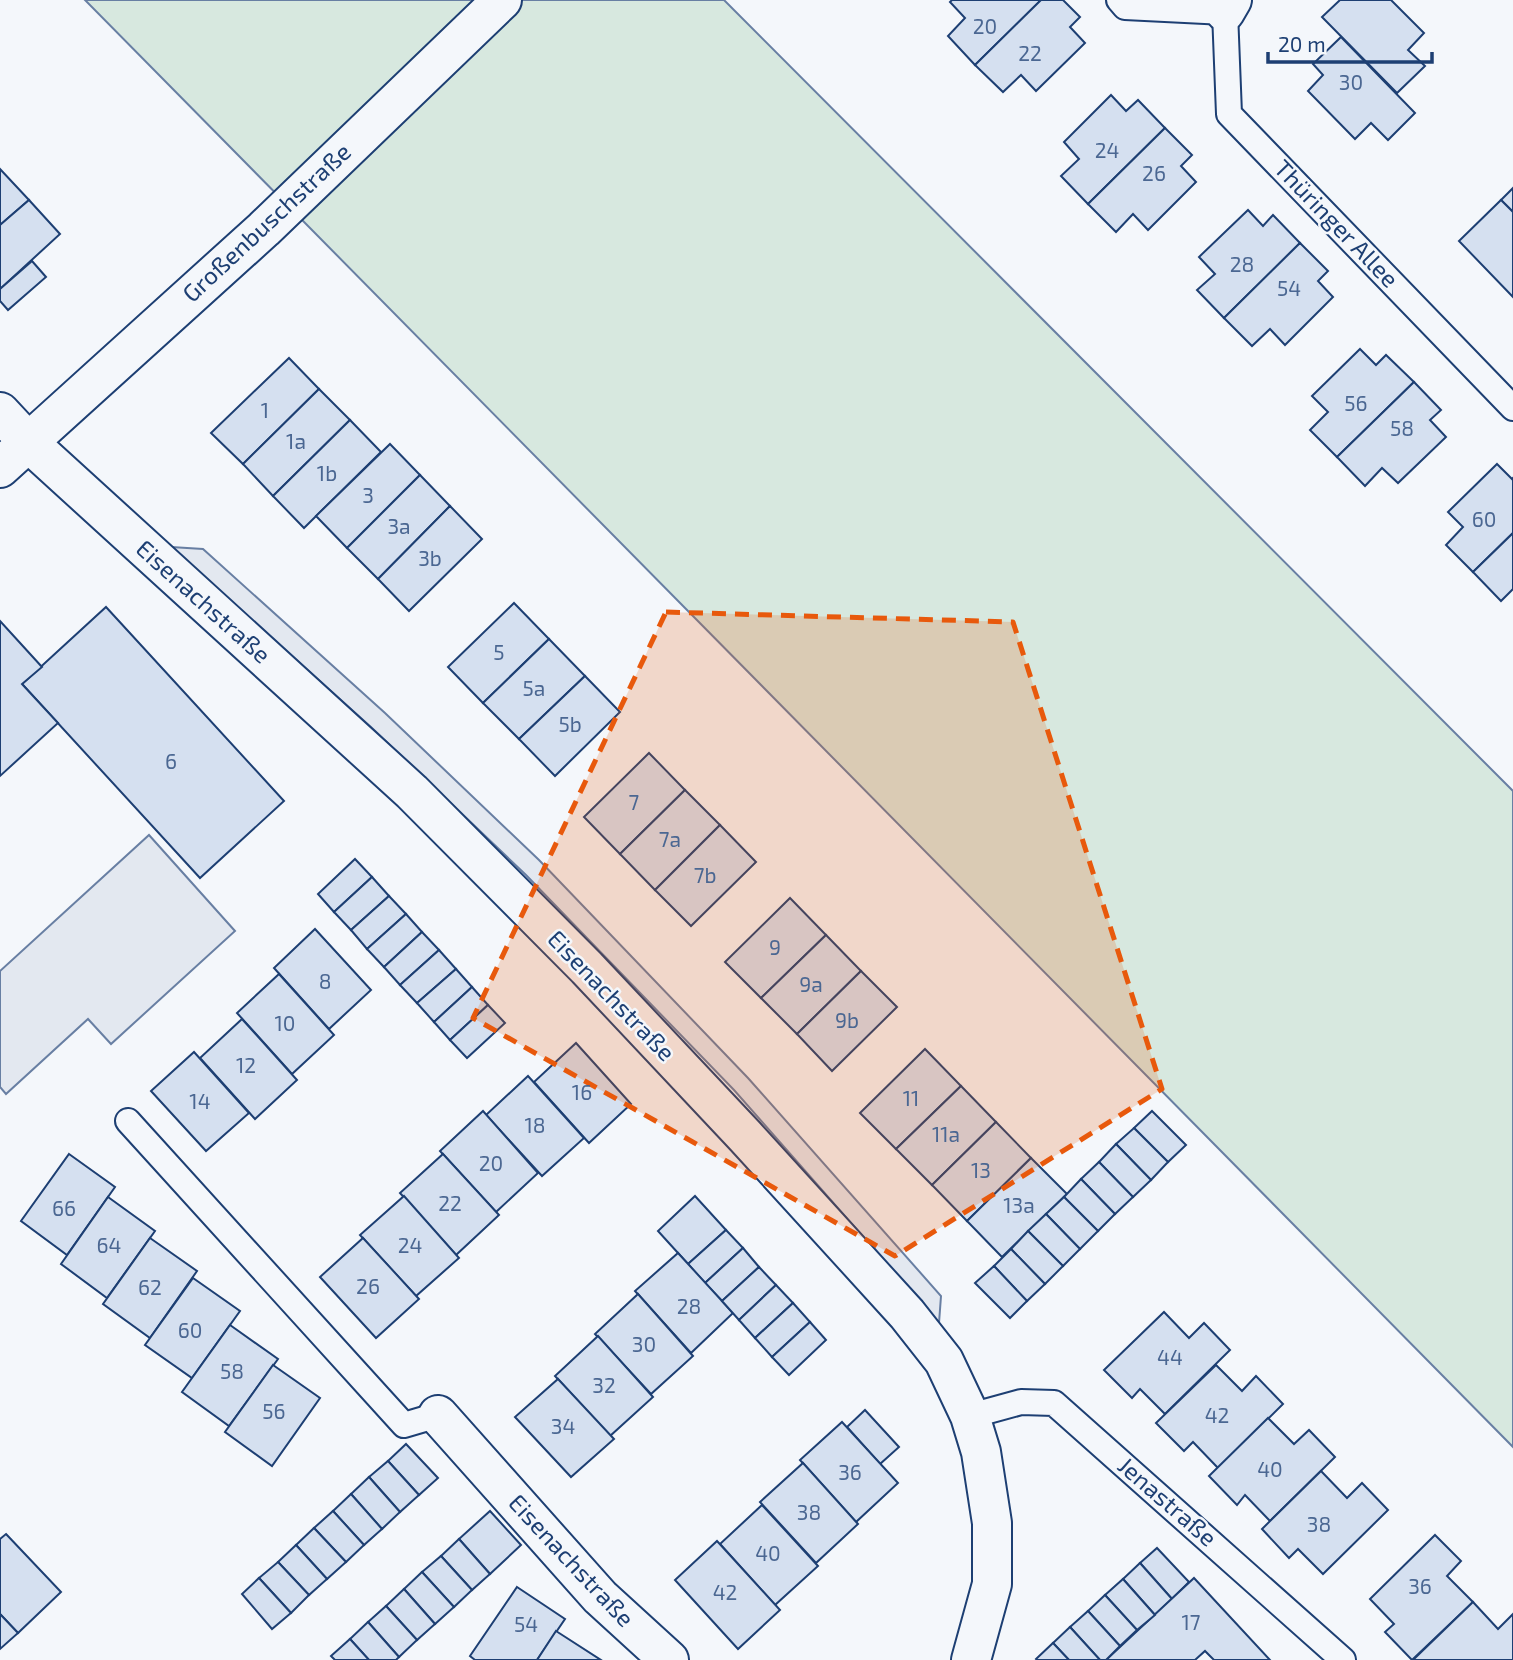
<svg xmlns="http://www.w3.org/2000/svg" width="1513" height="1660" viewBox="0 0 1513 1660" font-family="'Exo 2',sans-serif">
<rect width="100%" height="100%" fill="#f4f7fb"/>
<!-- green -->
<polygon fill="#d7e8df" stroke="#687fa3" stroke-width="2" points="85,0 724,0 1513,791 1513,1447"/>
<!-- parking -->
<g fill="#e3e8f0" stroke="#687fa3" stroke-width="2">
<polygon points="171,547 203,549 385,713 539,860 748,1078 941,1296 939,1323 734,1090 526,875 372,728"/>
<polygon points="149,835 235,931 111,1044 88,1019 6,1094 0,1087 0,971"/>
</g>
<!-- building -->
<g fill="#d5e0f0" stroke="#1d3f73" stroke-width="2">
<polygon points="952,0 1041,0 975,65 948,36 965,18 950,2"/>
<polygon points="1041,0 1063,0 1080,17 1070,27 1085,43 1036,91 1021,75 1003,92 975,65"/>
<polygon points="1340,0 1391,0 1424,33 1408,50 1425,66 1397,93 1322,17"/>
<polygon points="1341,37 1415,113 1388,140 1371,123 1355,139 1308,91 1323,75 1313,64"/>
<polygon points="1111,95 1126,111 1138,100 1165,128 1088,204 1061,176 1079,159 1064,142"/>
<polygon points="1165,128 1192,155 1181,166 1196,182 1148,230 1133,214 1116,232 1088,204"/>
<polygon points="0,169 29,200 0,225"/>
<polygon points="1513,188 1513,212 1501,200"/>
<polygon points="29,200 60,234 0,289 0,225"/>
<polygon points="1501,200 1513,212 1513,297 1459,241"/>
<polygon points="1248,210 1263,226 1273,215 1300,243 1224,318 1197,290 1215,274 1199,257"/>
<polygon points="1300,243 1328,271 1318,281 1333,297 1285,345 1270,329 1252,346 1224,318"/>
<polygon points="32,261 46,277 8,310 0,301 0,289"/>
<polygon points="1360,349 1376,365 1386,355 1414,382 1337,457 1310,430 1328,412 1312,396"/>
<polygon points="289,358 319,389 243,464 211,433"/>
<polygon points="1414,382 1441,410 1430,420 1446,437 1398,483 1382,468 1365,486 1337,457"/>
<polygon points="319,389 350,420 273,496 243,464"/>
<polygon points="350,420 381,452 304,528 273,496"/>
<polygon points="390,444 420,475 347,548 316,516"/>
<polygon points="1497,464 1512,479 1513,478 1513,533 1473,572 1446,545 1463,527 1448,512"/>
<polygon points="420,475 450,506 378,579 347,548"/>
<polygon points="450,506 482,539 409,611 378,579"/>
<polygon points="1513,533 1513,589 1501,601 1473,572"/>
<polygon points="514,603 549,639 483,703 448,667"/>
<polygon points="106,607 284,801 200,878 22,684"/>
<polygon points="0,621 42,667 22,684 58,723 0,776"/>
<polygon points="549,639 585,676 519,739 483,703"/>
<polygon points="585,676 620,712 555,776 519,739"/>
<polygon points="649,753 685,790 620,854 584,817"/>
<polygon points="685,790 720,825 655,890 620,854"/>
<polygon points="720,825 756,862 691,926 655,890"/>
<polygon points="355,859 372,877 334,912 318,894"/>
<polygon points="372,877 389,896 351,930 334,912"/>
<polygon points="389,896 406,914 367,949 351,930"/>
<polygon points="790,898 826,935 761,998 725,962"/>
<polygon points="406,914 422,932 384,967 367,949"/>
<polygon points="315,929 371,990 329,1029 274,968"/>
<polygon points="422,932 439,950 400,985 384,967"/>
<polygon points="826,935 861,971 797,1034 761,998"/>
<polygon points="439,950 456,969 417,1003 400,985"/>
<polygon points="456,969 472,987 434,1022 417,1003"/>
<polygon points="861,971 897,1007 832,1071 797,1034"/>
<polygon points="279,974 334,1035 292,1074 237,1013"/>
<polygon points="472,987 488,1005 450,1040 434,1022"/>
<polygon points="488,1005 505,1023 467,1058 450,1040"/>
<polygon points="242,1019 297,1080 255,1119 200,1058"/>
<polygon points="576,1043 631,1104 589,1143 534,1082"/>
<polygon points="925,1049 961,1086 896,1149 860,1113"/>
<polygon points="194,1052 249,1113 206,1151 151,1091"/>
<polygon points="528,1076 584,1138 542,1176 486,1115"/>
<polygon points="961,1086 996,1122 932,1185 896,1149"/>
<polygon points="483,1111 538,1173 496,1212 440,1151"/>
<polygon points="1152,1111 1186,1145 1168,1162 1134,1128"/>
<polygon points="996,1122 1031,1158 967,1221 932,1185"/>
<polygon points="1134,1128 1168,1162 1151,1180 1116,1144"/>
<polygon points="1116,1144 1151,1180 1133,1197 1099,1162"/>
<polygon points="69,1154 115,1187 67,1255 21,1221"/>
<polygon points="443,1154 499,1215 456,1255 400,1193"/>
<polygon points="1031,1158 1067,1194 1002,1257 967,1221"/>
<polygon points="1099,1162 1133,1197 1115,1214 1081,1179"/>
<polygon points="1081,1179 1115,1214 1098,1231 1064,1197"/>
<polygon points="404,1196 459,1258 416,1296 360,1235"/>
<polygon points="695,1196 726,1230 688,1264 658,1231"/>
<polygon points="108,1197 155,1231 107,1298 61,1264"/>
<polygon points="1064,1197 1098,1231 1080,1249 1046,1214"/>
<polygon points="1046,1214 1080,1249 1063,1266 1028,1231"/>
<polygon points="726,1230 743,1248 705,1283 688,1264"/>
<polygon points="1028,1231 1063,1266 1045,1284 1011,1249"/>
<polygon points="150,1238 197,1271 150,1338 103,1304"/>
<polygon points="363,1238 419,1299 376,1338 320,1277"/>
<polygon points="743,1248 759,1267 722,1301 705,1283"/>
<polygon points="1011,1249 1045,1284 1027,1301 994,1266"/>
<polygon points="678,1253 733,1313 691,1353 635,1291"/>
<polygon points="994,1266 1027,1301 1010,1318 975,1283"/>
<polygon points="759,1267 776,1285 739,1320 722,1301"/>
<polygon points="193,1278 240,1311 192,1378 145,1345"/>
<polygon points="776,1285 793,1303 755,1338 739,1320"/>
<polygon points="638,1294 693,1356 651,1394 595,1334"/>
<polygon points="793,1303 810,1322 772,1357 755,1338"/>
<polygon points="1164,1312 1189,1338 1204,1323 1230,1350 1165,1414 1140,1389 1132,1398 1104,1370"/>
<polygon points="810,1322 826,1340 789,1375 772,1357"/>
<polygon points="230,1325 278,1359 229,1426 182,1392"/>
<polygon points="598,1336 653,1397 610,1436 555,1376"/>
<polygon points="273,1365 320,1398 272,1466 225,1432"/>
<polygon points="1216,1365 1242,1391 1256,1376 1283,1404 1218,1468 1193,1442 1184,1451 1156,1423"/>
<polygon points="558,1379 614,1439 571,1477 515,1417"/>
<polygon points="865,1410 899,1447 880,1464 847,1427"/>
<polygon points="1268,1418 1294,1444 1309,1430 1335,1457 1270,1521 1245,1495 1237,1505 1209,1476"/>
<polygon points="842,1422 898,1483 856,1522 800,1460"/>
<polygon points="406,1444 438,1478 419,1495 388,1461"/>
<polygon points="388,1461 419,1495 400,1512 369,1477"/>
<polygon points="803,1463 858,1524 816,1563 760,1502"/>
<polygon points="1321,1471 1347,1498 1362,1483 1388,1510 1323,1574 1298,1549 1289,1558 1262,1529"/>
<polygon points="369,1477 400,1512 382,1529 351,1494"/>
<polygon points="351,1494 382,1529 364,1545 333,1511"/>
<polygon points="762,1505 818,1566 775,1605 720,1544"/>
<polygon points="333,1511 364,1545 346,1562 314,1528"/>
<polygon points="490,1511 521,1545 490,1574 459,1539"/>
<polygon points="314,1528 346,1562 327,1579 296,1545"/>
<polygon points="6,1534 61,1592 18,1633 0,1614 0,1539"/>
<polygon points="1435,1535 1461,1561 1447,1576 1473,1602 1412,1660 1385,1632 1394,1624 1370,1599"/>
<polygon points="459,1539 490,1574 472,1590 441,1556"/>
<polygon points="717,1541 780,1610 738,1649 675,1580"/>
<polygon points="296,1545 327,1579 309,1595 278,1562"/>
<polygon points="1157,1548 1189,1582 1172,1599 1140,1563"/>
<polygon points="441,1556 472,1590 454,1607 422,1572"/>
<polygon points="278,1562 309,1595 291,1613 259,1578"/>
<polygon points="1140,1563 1172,1599 1155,1615 1123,1579"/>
<polygon points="422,1572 454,1607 435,1624 404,1589"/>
<polygon points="259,1578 291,1613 272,1629 242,1594"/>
<polygon points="1194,1578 1270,1660 1214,1660 1205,1651 1195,1660 1106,1660"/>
<polygon points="1123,1579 1155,1615 1137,1630 1105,1595"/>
<polygon points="517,1587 565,1619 537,1660 475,1660 470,1656"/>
<polygon points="404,1589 435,1624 417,1640 386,1606"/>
<polygon points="1105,1595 1137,1630 1120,1646 1088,1611"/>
<polygon points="1473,1602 1498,1629 1513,1614 1513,1660 1413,1660"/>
<polygon points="386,1606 417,1640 399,1657 368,1622"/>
<polygon points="1088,1611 1120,1646 1106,1660 1100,1660 1070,1627"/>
<polygon points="0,1614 18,1633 0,1649"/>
<polygon points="368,1622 399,1657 396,1660 369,1660 350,1639"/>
<polygon points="1070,1627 1100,1660 1069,1660 1053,1643"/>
<polygon points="556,1631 601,1660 537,1660"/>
<polygon points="350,1639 369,1660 335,1660 331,1656"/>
<polygon points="1053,1643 1069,1660 1037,1660 1036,1659"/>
</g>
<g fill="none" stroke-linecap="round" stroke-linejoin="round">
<!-- service casing -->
<g stroke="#1d3f73" stroke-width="28">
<g id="service">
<polyline points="1119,0 1125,7 1225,12 1229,114 1513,408"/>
<polyline points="128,1121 404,1425 438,1415"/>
<polyline points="970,1416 1021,1402 1054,1403 1343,1660"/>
</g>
</g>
<!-- minor casing -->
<g stroke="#1d3f73" stroke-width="42">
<g id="minor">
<polyline points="1225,12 1232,0"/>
<polyline points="0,412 28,442 412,792 587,968 745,1136 907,1314 944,1361 970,1416 981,1452 992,1523 992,1584 971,1660"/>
<polyline points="0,468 264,229 502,0"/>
<polyline points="438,1415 600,1597 669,1660"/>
</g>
</g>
<!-- service -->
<use href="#service" stroke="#f4f7fb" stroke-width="24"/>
<!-- minor -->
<use href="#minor" stroke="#f4f7fb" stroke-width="38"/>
</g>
<!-- marked area -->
<path fill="#e8590c" fill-opacity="0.2" stroke="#e8590c" stroke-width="5" stroke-dasharray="14 9" stroke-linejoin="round" d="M 666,612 L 1013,622 L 1162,1089 L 895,1256 L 473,1018 Z"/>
<g text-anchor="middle" stroke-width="5" stroke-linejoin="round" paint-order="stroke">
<!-- number labels -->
<g font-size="21" fill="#4b6792">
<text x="985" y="34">20</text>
<text x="1030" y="61">22</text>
<text x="1351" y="90">30</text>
<text x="1107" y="158">24</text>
<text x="1154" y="181">26</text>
<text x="1242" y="272">28</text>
<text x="1289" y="296">54</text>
<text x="1356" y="411">56</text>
<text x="265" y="418">1</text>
<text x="1402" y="436">58</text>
<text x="296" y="449">1a</text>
<text x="327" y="481">1b</text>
<text x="368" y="503">3</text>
<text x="1484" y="527">60</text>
<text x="399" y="534">3a</text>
<text x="430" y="566">3b</text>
<text x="499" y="660">5</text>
<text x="534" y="696">5a</text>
<text x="570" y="732">5b</text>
<text x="171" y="769">6</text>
<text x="634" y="810">7</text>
<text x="670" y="847">7a</text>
<text x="705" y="883">7b</text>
<text x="775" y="955">9</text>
<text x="325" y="989">8</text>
<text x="811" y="992">9a</text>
<text x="847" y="1028">9b</text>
<text x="285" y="1031">10</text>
<text x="246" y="1073">12</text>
<text x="582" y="1100">16</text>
<text x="911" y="1106">11</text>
<text x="200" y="1109">14</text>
<text x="535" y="1133">18</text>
<text x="946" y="1142">11a</text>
<text x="491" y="1171">20</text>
<text x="981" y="1178">13</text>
<text x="450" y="1211">22</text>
<text x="1019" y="1213">13a</text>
<text x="64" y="1216">66</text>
<text x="109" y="1253">64</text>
<text x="410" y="1253">24</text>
<text x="368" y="1294">26</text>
<text x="150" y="1295">62</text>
<text x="689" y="1314">28</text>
<text x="190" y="1338">60</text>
<text x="644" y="1352">30</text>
<text x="1170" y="1365">44</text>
<text x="232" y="1379">58</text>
<text x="604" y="1393">32</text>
<text x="274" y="1419">56</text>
<text x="1217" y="1423">42</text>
<text x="563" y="1434">34</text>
<text x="1270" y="1477">40</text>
<text x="850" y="1480">36</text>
<text x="809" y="1520">38</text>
<text x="1319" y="1532">38</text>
<text x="768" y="1561">40</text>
<text x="1420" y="1594">36</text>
<text x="725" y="1600">42</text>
<text x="1191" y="1630">17</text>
<text x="526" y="1632">54</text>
</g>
<!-- street labels -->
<g font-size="24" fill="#1d3f73" stroke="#f4f7fb">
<text transform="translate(267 223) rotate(-43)" y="8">Großenbuschstraße</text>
<text transform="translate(1336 224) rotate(46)" y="8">Thüringer Allee</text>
<text transform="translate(203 602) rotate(42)" y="8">Eisenachstraße</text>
<text transform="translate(611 996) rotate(46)" y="8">Eisenachstraße</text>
<text transform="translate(1167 1502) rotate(41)" y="8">Jenastraße</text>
<text transform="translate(571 1561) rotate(47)" y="8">Eisenachstraße</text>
</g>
</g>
<!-- scale -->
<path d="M1268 52v10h164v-10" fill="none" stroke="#1d3f73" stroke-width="3.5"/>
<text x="1278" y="52" font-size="21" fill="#1d3f73" stroke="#f4f7fb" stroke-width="5" paint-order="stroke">20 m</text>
</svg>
